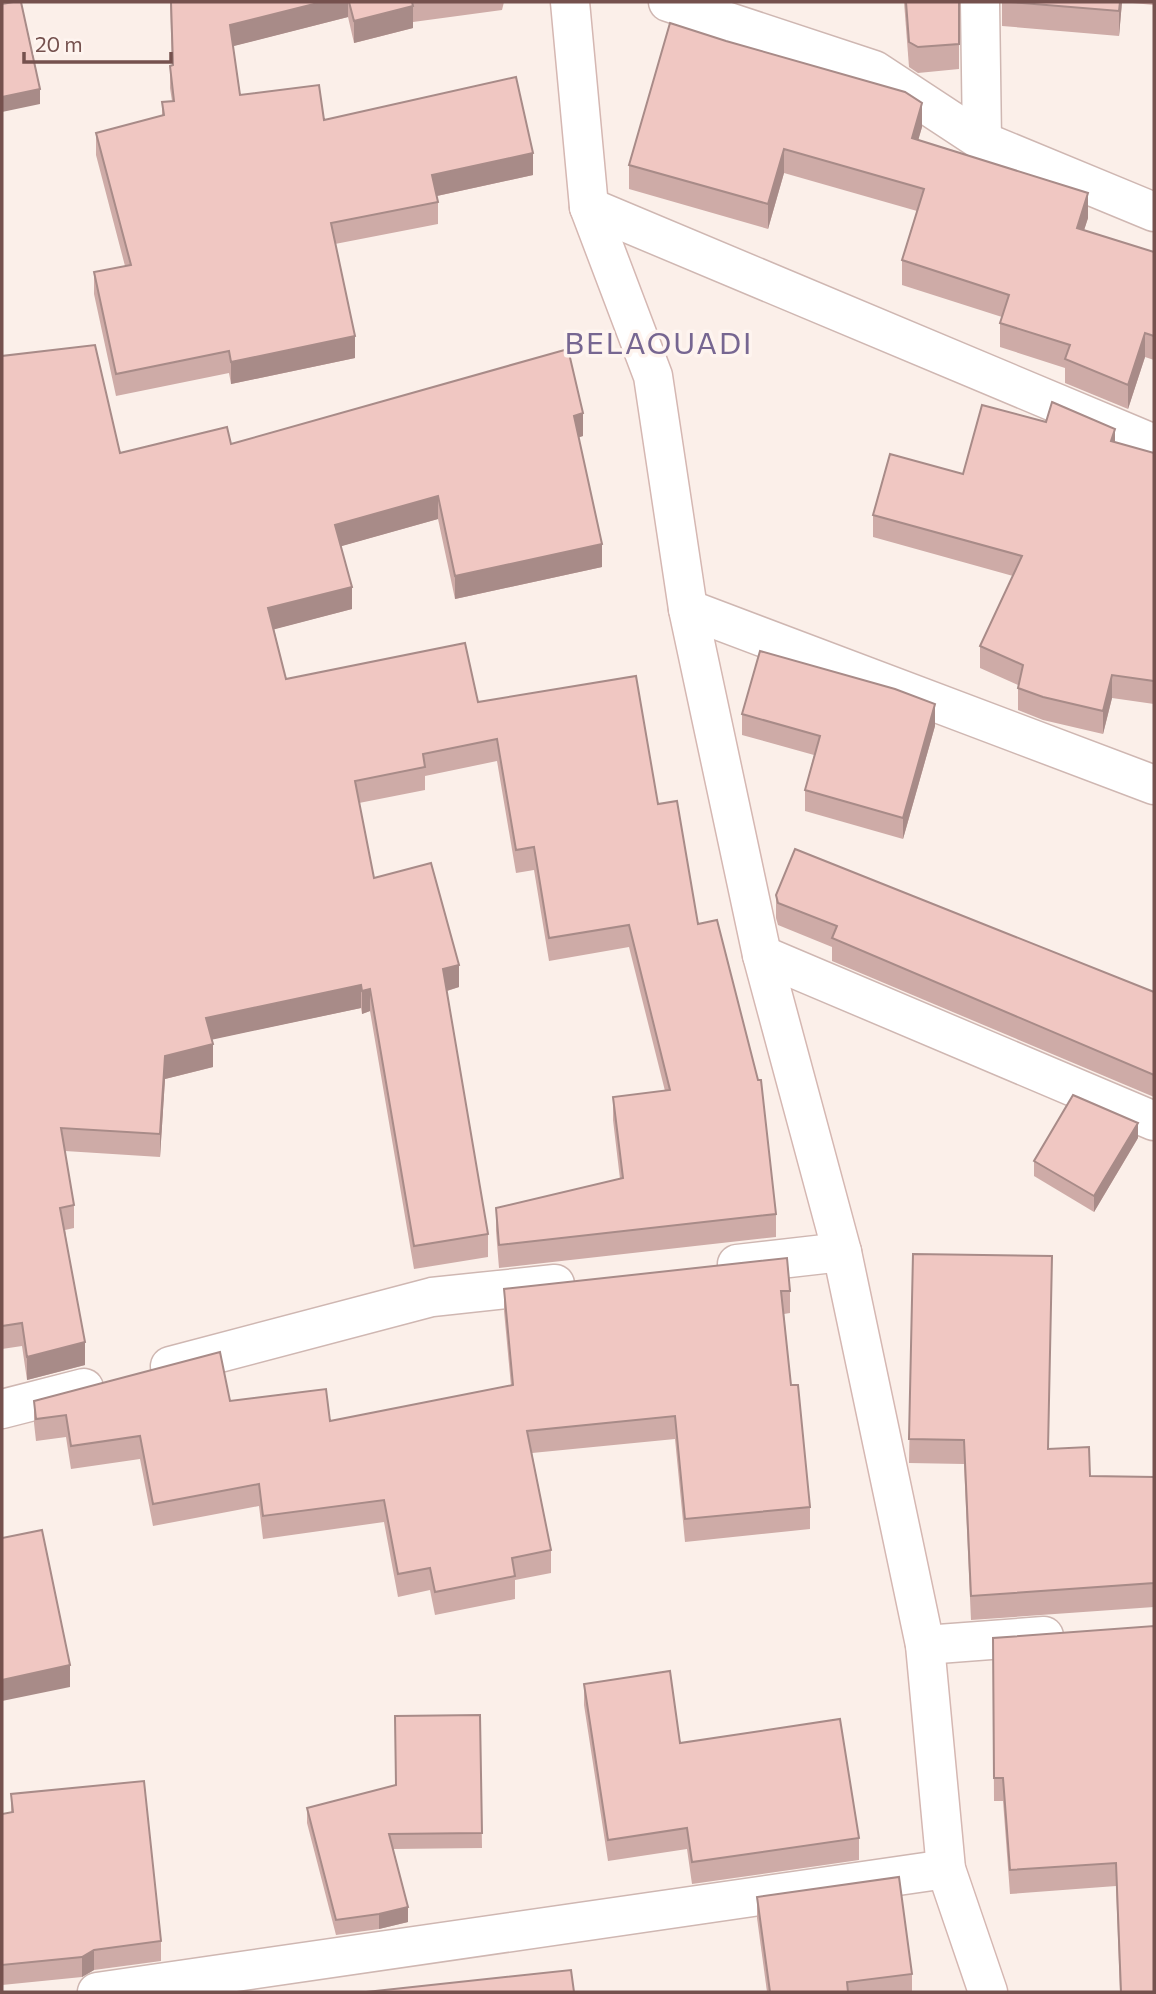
<svg xmlns="http://www.w3.org/2000/svg" width="1156" height="1994" viewBox="0 0 1156 1994" font-family="Commissioner,sans-serif">
<rect width="100%" height="100%" fill="#fbefe9"/>
<g fill="none" stroke-linecap="round" stroke-linejoin="round">
<!-- street casing -->
<g stroke="#cfb7b2" stroke-width="41">
<g id="street">
<polyline points="668,2 874,70 982,141 1154,212"/>
<polyline points="980,2 982,141"/>
<polyline points="589,207 1154,444"/>
<polyline points="688,609 1154,785"/>
<polyline points="762,955 1154,1121"/>
<polyline points="737,1264 842,1252"/>
<polyline points="170,1366 432,1297 555,1284"/>
<polyline points="2,1409 84,1388"/>
<polyline points="925,1645 1044,1636"/>
<polyline points="97,1992 946,1869"/>
</g>
</g>
<!-- secondary casing -->
<g stroke="#d5b7b2" stroke-width="41">
<polyline id="secondary" points="570,2 589,207 653,376 688,609 762,955 842,1252 925,1645 946,1869 988,1992"/>
</g>
<!-- street -->
<use href="#street" stroke="#fff" stroke-width="38"/>
<!-- secondary -->
<use href="#secondary" stroke="#fff" stroke-width="38"/>
</g>
<!-- wall -->
<g fill="#ceaba7">
<polygon points="170,2 504,2 502,10 413,22 413,28 354,43 348,17 233,46 240,95 324,120 533,175 437,196 438,202 438,224 335,244 355,358 231,384 229,373 116,396 94,294 94,272 125,266 96,155 96,133 162,116 162,102 172,101 170,88 170,66 172,65"/>
<polygon points="904,2 959,2 959,69 918,73 909,67"/>
<polygon points="1002,2 1154,2 1154,5 1122,2 1119,36 1002,26"/>
<polygon points="726,41 922,127 918,140 1088,218 1084,230 1154,252 1154,360 1145,357 1128,409 1065,383 1065,368 1000,347 1000,323 1002,317 902,285 902,260 917,211 784,173 768,229 629,189 629,165"/>
<polygon points="2,356 120,453 231,444 583,436 579,437 602,567 455,599 438,519 341,546 352,609 274,629 286,679 478,702 658,804 698,924 776,1214 776,1237 499,1268 496,1231 496,1208 620,1179 613,1120 613,1097 665,1091 629,947 549,961 534,870 516,873 497,761 425,776 425,790 359,803 374,878 459,987 447,991 488,1234 488,1257 414,1269 370,1011 362,1014 361,1008 212,1039 213,1067 165,1079 160,1157 65,1151 74,1205 74,1228 65,1230 85,1365 27,1380 22,1346 2,1349"/>
<polygon points="1115,442 1154,453 1154,704 1112,698 1103,734 1043,720 1018,710 1018,685 980,668 980,646 1013,576 873,537 873,515 963,474"/>
<polygon points="742,714 935,726 903,839 805,811 805,790 814,755 742,735"/>
<polygon points="776,895 1154,992 1154,1097 832,961 832,947 778,925 776,918"/>
<polygon points="1138,1138 1094,1212 1034,1176 1034,1161"/>
<polygon points="913,1254 1049,1449 1090,1476 1154,1477 1154,1607 971,1620 964,1464 909,1463"/>
<polygon points="504,1289 790,1291 790,1313 784,1314 791,1385 810,1507 810,1529 685,1542 675,1439 532,1453 551,1550 551,1573 515,1580 515,1599 435,1615 430,1590 398,1597 384,1522 263,1539 259,1506 153,1526 140,1459 71,1469 66,1437 36,1441 34,1423 34,1401 230,1401 330,1421 511,1386 504,1311"/>
<polygon points="1154,1626 1154,1992 1120,1992 1116,1886 1010,1894 1003,1801 994,1801 993,1638"/>
<polygon points="584,1684 680,1743 859,1838 859,1860 692,1884 687,1849 608,1861 584,1705"/>
<polygon points="480,1715 482,1848 393,1849 408,1922 379,1929 336,1935 307,1823 307,1808 396,1785"/>
<polygon points="11,1794 161,1941 161,1961 94,1970 82,1977 2,1985 2,1814 11,1812"/>
<polygon points="757,1897 912,1974 912,1992 767,1992 757,1918"/>
</g>
<!-- shaded-wall -->
<g fill="#a88b88">
<polygon points="322,2 348,2 348,17 230,47 230,25"/>
<polygon points="1120,2 1122,2 1119,36 1119,11"/>
<polygon points="413,6 413,28 354,43 354,21"/>
<polygon points="40,89 40,104 2,112 2,97"/>
<polygon points="922,103 922,127 912,162 912,138"/>
<polygon points="784,149 784,173 768,229 768,204"/>
<polygon points="533,153 533,175 432,197 432,175"/>
<polygon points="1088,193 1088,218 1077,252 1077,228"/>
<polygon points="1145,333 1145,357 1128,409 1128,385"/>
<polygon points="355,336 355,358 231,384 231,362"/>
<polygon points="583,413 583,436 574,439 574,416"/>
<polygon points="1115,429 1115,451 1111,441"/>
<polygon points="438,496 438,519 335,548 335,525"/>
<polygon points="602,544 602,567 455,599 455,576"/>
<polygon points="352,587 352,609 268,631 268,608"/>
<polygon points="1112,675 1112,698 1103,734 1103,711"/>
<polygon points="935,704 935,726 903,839 903,818"/>
<polygon points="459,965 459,987 443,992 443,969"/>
<polygon points="361,985 361,1008 206,1041 206,1018"/>
<polygon points="370,989 370,1011 362,1014 362,991"/>
<polygon points="213,1044 213,1067 165,1079 160,1157 160,1134 165,1056"/>
<polygon points="1138,1123 1138,1138 1094,1212 1094,1196"/>
<polygon points="85,1342 85,1365 27,1380 27,1357"/>
<polygon points="70,1665 70,1687 2,1701 2,1680"/>
<polygon points="408,1907 408,1922 379,1929 379,1914"/>
<polygon points="94,1950 94,1970 82,1977 82,1957"/>
</g>
<!-- building -->
<g fill="#f0c7c2" stroke="#a88b88" stroke-width="2">
<polygon points="13,2 21,2 40,89 2,97 2,4"/>
<polygon points="171,2 322,2 230,25 240,95 319,85 324,120 516,77 533,153 432,175 438,202 331,223 355,336 231,362 229,351 116,374 94,272 131,265 96,133 164,115 162,102 174,101 170,66 173,65"/>
<polygon points="349,2 412,2 413,6 354,21"/>
<polygon points="906,2 959,2 959,44 918,47 909,42"/>
<polygon points="1011,2 1120,2 1119,11"/>
<polygon points="670,23 726,41 905,92 922,103 912,138 1088,193 1077,228 1154,252 1154,336 1145,333 1128,385 1065,359 1070,345 1000,323 1009,295 902,260 924,189 784,149 768,204 629,165"/>
<polygon points="95,345 120,453 227,427 231,444 568,349 583,413 574,416 602,544 455,576 438,496 335,525 352,587 268,608 286,679 465,643 478,702 636,676 658,804 677,801 698,924 717,920 758,1080 761,1080 776,1214 499,1245 496,1208 623,1178 613,1097 670,1090 629,925 549,938 534,847 516,850 497,739 423,754 425,767 355,781 374,878 431,863 459,965 443,969 488,1234 414,1246 370,989 362,991 361,985 206,1018 213,1044 165,1056 160,1134 61,1128 74,1205 60,1208 85,1342 27,1357 22,1323 2,1326 2,356"/>
<polygon points="1052,402 1115,429 1111,441 1154,453 1154,681 1112,675 1103,711 1043,697 1018,688 1023,665 980,646 1022,556 873,515 890,454 963,474 982,405 1046,422"/>
<polygon points="760,651 895,689 935,704 903,818 805,790 820,736 742,714"/>
<polygon points="795,849 1154,992 1154,1075 832,938 837,926 778,903 776,895"/>
<polygon points="1073,1095 1138,1123 1094,1196 1034,1161"/>
<polygon points="913,1254 1052,1256 1048,1449 1089,1447 1090,1476 1154,1477 1154,1583 971,1596 964,1440 909,1439"/>
<polygon points="787,1258 790,1291 781,1291 791,1385 798,1385 810,1507 685,1519 675,1416 527,1431 551,1550 512,1558 515,1576 435,1592 430,1568 398,1574 384,1500 263,1516 259,1484 153,1504 140,1436 71,1446 66,1415 36,1419 34,1401 220,1352 230,1401 326,1389 330,1421 513,1385 504,1289"/>
<polygon points="42,1530 70,1665 2,1680 2,1538"/>
<polygon points="1154,1626 1154,1992 1121,1992 1116,1863 1010,1870 1003,1778 994,1778 993,1638"/>
<polygon points="670,1671 680,1743 840,1719 859,1838 692,1862 687,1828 608,1840 584,1684"/>
<polygon points="480,1715 482,1833 389,1834 408,1907 379,1914 336,1920 307,1808 396,1785 395,1716"/>
<polygon points="144,1781 161,1941 94,1950 82,1957 2,1965 2,1814 13,1812 11,1794"/>
<polygon points="899,1877 912,1974 847,1982 848,1992 770,1992 757,1897"/>
<polygon points="571,1970 574,1992 366,1992"/>
</g>
<g text-anchor="middle" stroke-width="7" stroke-linejoin="round" paint-order="stroke">
<!-- quarter labels -->
<g font-size="30" letter-spacing="2" fill="#766691" stroke="#fef4ef">
<text x="659" y="354">BELAOUADI</text>
</g>
</g>
<!-- border -->
<rect width="1156" height="1994" fill="none" stroke="#75514e" stroke-width="7"/>
<!-- scale -->
<path d="M24 52v10h147v-10" fill="none" stroke="#75514e" stroke-width="3.5"/>
<text x="35" y="52" font-size="21" fill="#75514e" stroke="#fef4ef" stroke-width="5" paint-order="stroke">20 m</text>
</svg>
